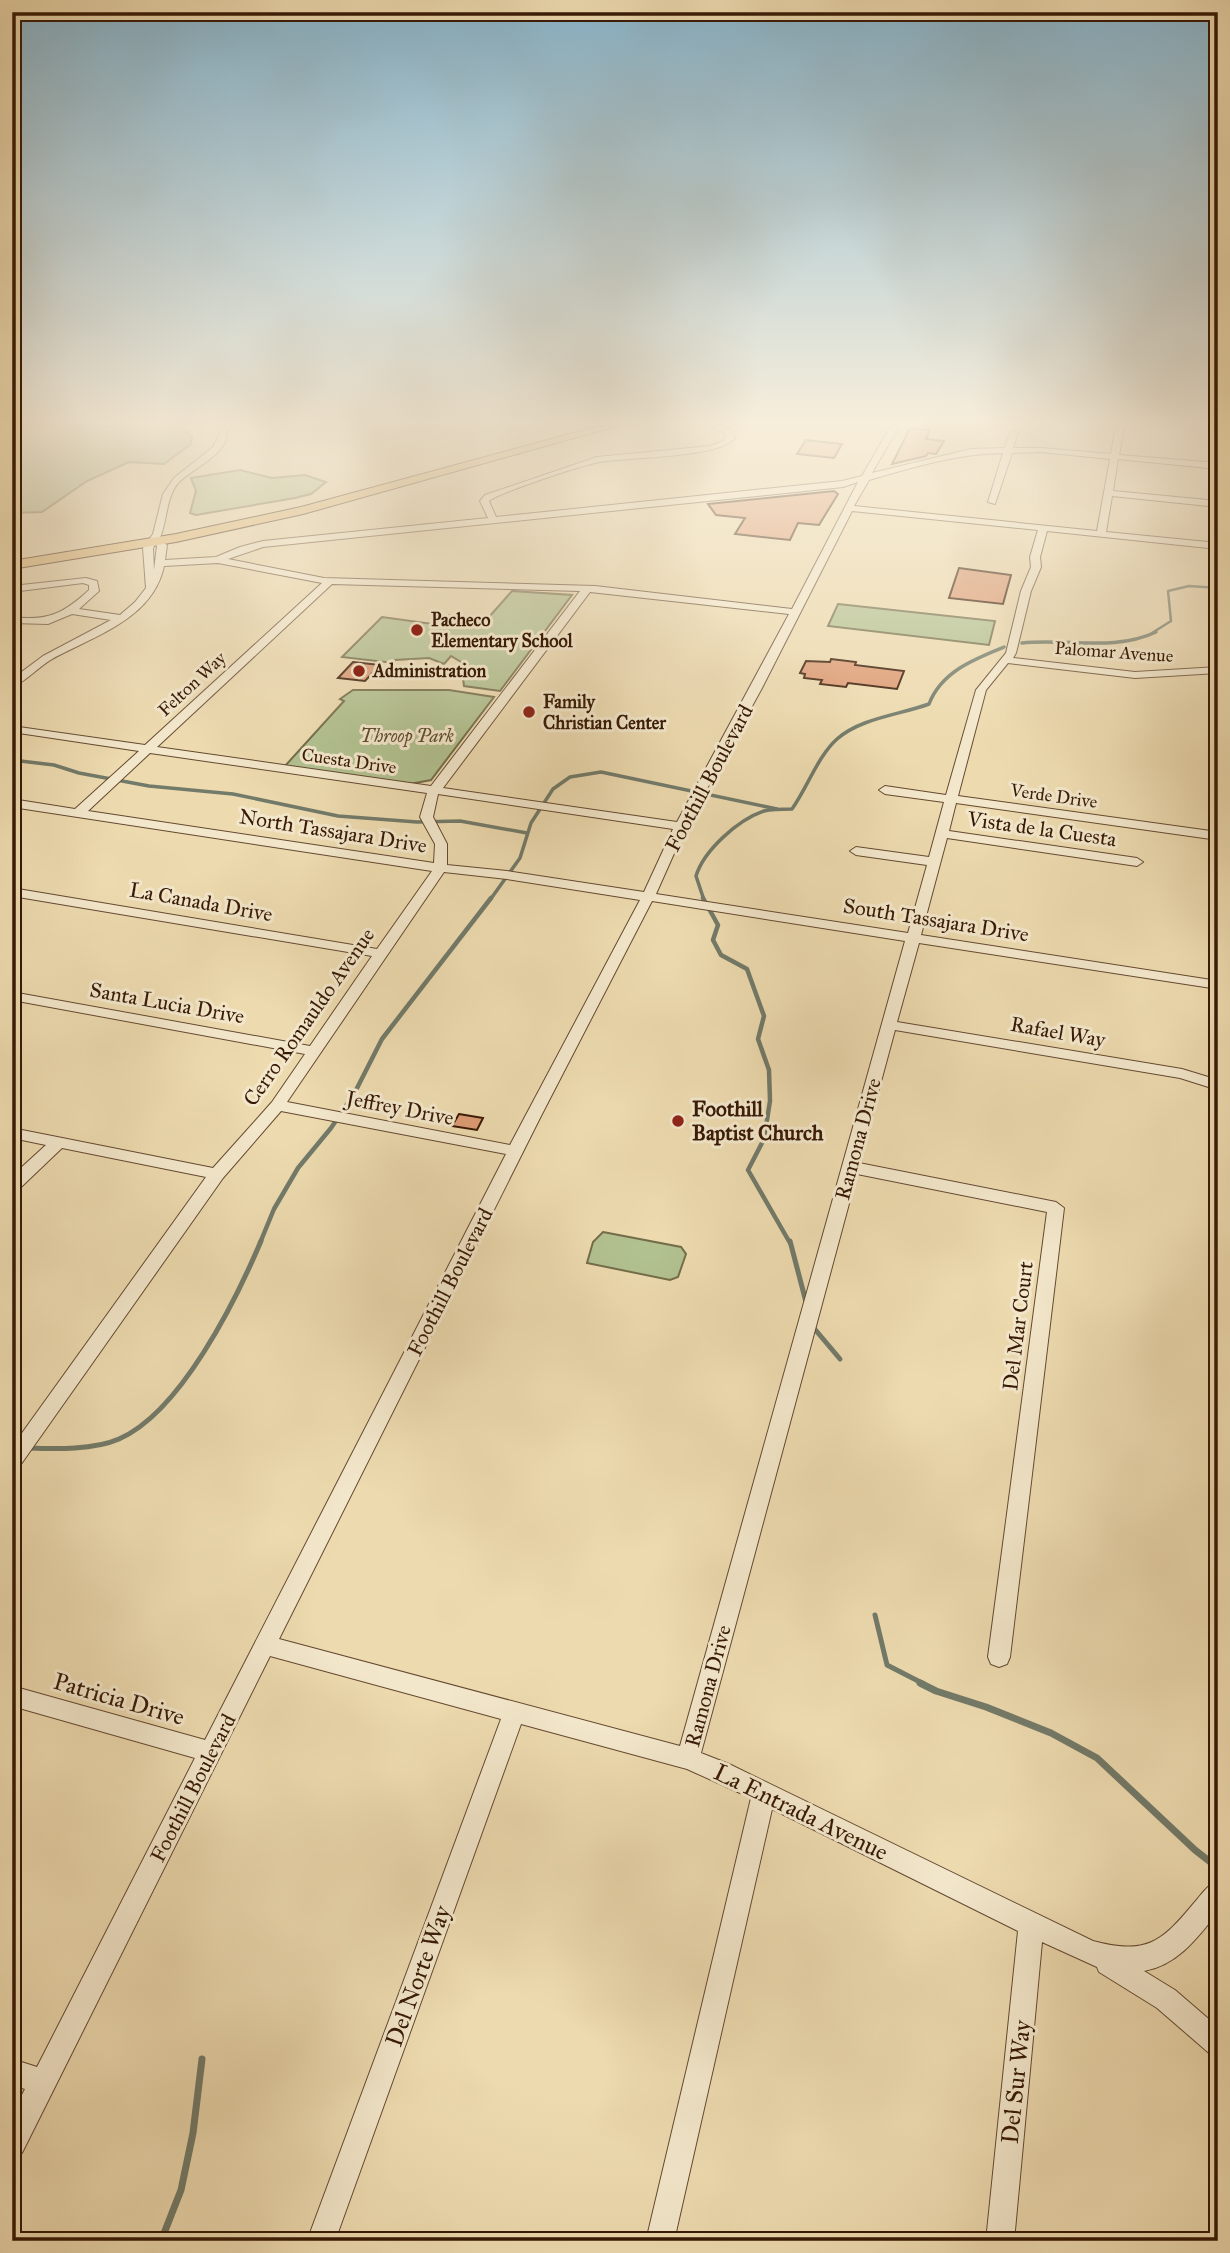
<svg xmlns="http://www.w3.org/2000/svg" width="1230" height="2253" viewBox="0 0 1230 2253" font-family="'IM FELL Great Primer',serif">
<rect width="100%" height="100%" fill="#eddaaf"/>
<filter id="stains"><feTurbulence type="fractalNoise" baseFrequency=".00286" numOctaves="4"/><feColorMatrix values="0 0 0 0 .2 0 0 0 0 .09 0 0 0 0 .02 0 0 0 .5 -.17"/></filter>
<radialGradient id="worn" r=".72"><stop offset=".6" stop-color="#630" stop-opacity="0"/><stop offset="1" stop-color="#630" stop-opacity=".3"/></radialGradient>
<!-- green -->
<g fill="#b2c190" stroke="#746d4a" stroke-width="2">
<polygon points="12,426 179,426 192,437 191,444 164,464 129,462 87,481 42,512 12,513"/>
<polygon points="240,470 272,478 305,475 326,482 311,494 295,498 196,515 190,513 196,491 191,478"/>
<polygon points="512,591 572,595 500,691 464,686 461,662 451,656 444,664 429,658 395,660 394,663 342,657 382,617 440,625 449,615 489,617"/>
<polygon points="838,604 995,621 989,645 828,626"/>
<polygon points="353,690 449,690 494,697 431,780 410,784 285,766 344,701 340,699"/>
<polygon points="603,1232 681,1247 686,1254 678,1277 670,1280 587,1263 593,1242"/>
</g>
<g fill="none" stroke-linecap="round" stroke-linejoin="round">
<!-- stream-far4 -->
<polyline stroke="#727a69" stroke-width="2.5" points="1152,633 1171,621 1168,591 1189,586 1218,588"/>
<!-- stream-far3 -->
<g stroke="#727a69" stroke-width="3.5">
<path d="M 1022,643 C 1066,638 1114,652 1156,632"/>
<polyline points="12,760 54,765 79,773 149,786 233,794 338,816 417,822 460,821 527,833"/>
<polyline points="490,900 520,858 531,823 553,789 570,777 601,772 777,809"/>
<path d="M 704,900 L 696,876 C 704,850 738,820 764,811 C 773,809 783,809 792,809 C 807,788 818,756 837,739 C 861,718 899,715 929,704 C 941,672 974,659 1004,647"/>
</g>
<!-- stream-far2 -->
<g stroke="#727a69" stroke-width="4.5">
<polyline points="703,898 718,925 713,940 721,955 747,969 764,1016 758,1039 769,1070 770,1101 764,1139 748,1170 790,1243"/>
<polyline points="260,1243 274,1209 298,1168 331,1128 354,1094 382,1039 491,898"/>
</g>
<!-- stream-far1 -->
<g stroke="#727a69" stroke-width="5">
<polyline points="790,1241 806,1302"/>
<polyline points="813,1327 840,1359"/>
<path d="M 29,1448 C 56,1449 94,1450 119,1439 C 181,1412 236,1300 261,1241"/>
<polyline points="875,1615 887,1665 924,1684"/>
</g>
<!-- stream -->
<g stroke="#727a69" stroke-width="7">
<polyline points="920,1683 936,1691 986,1707 1051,1733 1097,1758 1195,1850 1218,1868"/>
<polyline points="161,2241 181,2190 193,2133 202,2059"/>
</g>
</g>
<!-- building -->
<g fill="#de9b74" stroke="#371905" stroke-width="2">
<polygon points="910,428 930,430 926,439 944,441 936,454 928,453 926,456 892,464"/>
<polygon points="806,440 842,444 834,458 797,454"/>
<polygon points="834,491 838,494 819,525 798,523 790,540 735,534 745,518 716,515 708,504"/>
<polygon points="959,568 1011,575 1003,604 949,598"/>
<polygon points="831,659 856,662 855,665 904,671 897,689 848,683 846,687 820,684 822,680 804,678 805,674 800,673 806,661 830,662"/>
<polygon points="353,662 380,665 365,681 338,678"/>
<polygon points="459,1114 483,1118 477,1130 452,1126"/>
</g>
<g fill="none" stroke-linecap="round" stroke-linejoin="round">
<!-- minor casing -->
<g stroke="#644930" stroke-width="2">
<path id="minor" d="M 218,426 L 226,426 C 234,452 194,467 179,482 C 165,498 168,521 159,540 L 167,545 L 165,560 L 216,557 L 240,547 L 263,541 L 488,518 L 480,501 L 485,495 L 597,457 L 710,446 L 724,441 L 726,434 L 711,426 L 721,426 L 733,431 L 735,438 C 720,458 628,457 600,462 C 582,465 501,492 489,501 L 496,517 L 842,481 L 862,476 L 891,426 L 899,426 L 872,473 L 971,449 L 1005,448 L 1010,433 L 1014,431 L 1018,433 L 1013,448 L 1041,448 L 1111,454 L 1116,426 L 1124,426 L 1119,455 L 1218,463 L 1218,469 L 1118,459 L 1113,491 L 1218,501 L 1218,507 L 1112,496 L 1106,532 L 1218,543 L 1218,549 L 1047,531 L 1040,557 L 1041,567 L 1031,591 L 1016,653 L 1013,658 L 1135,672 L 1218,667 L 1218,673 L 1135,678 L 1008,663 L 986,690 L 958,796 L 1218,832 L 1218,840 L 956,803 L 949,831 L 1137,858 L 1143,862 L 1137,866 L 947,838 L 921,935 L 1218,981 L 1218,989 L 919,943 L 897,1022 L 1182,1069 L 1218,1080 L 1218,1090 L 1180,1078 L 895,1030 L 859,1163 L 1056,1202 L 1064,1208 L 1010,1657 L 1007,1664 L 999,1667 L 991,1664 L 988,1657 L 1047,1212 L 857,1174 L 701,1753 L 729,1764 L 1093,1941 C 1146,1955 1161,1943 1194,1903 C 1202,1894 1207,1885 1218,1881 L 1218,1912 C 1198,1937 1178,1965 1144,1971 L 1175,1990 L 1218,2027 L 1218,2057 L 1209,2053 L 1157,2008 L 1099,1972 L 1097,1967 L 1042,1942 L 1014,2241 L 986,2241 L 1018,1931 L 772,1809 L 674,2241 L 646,2241 L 751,1798 L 687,1769 L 521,1724 L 335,2241 L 307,2241 L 501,1719 L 270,1656 L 22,2153 L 12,2156 L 12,2114 L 25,2089 L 12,2085 L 12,2059 L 37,2067 L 195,1758 L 12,1706 L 12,1686 L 205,1740 L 506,1154 L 281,1111 L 223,1178 L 19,1467 L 12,1470 L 12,1447 L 206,1177 L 62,1148 L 18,1190 L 12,1191 L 12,1176 L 46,1145 L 12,1138 L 12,1128 L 213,1168 L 272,1102 L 305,1054 L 12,1000 L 12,992 L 310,1046 L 372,956 L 12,896 L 12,888 L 377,949 L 432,871 L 12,807 L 12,799 L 75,809 L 139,751 L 12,732 L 12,726 L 145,745 L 322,583 L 218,563 L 164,566 C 153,619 94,636 52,659 C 38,667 27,681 12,687 L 12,679 L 43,656 L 111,620 L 72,614 L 48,624 L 12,623 L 12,617 C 48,621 63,614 89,590 L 89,585 L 83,583 L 12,592 L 12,586 L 86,578 L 97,581 L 99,591 L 79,609 L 120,615 L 135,602 L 146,588 L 143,548 L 153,534 L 163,494 L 174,478 L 213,447 L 220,433 ZM 1041,452 L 1110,459 L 1097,531 L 854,506 L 869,480 C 914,467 956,454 1003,453 L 988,502 L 995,504 L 1012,453 ZM 858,482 L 792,609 L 595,586 L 324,578 L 228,559 L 263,547 L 843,487 ZM 852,511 L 1038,530 L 1030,557 L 1031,567 L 1021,591 L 1006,653 L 976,690 L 946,795 L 885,786 L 879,790 L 885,794 L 944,802 L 929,857 L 856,847 L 850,851 L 856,855 L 927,865 L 908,933 L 656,894 L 684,831 L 762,688 ZM 155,545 L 157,546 L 154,570 L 153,548 ZM 332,584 L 580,591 L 431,786 L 157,747 ZM 590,592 L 789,614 L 677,822 L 443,788 ZM 150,753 L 427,793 L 420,817 L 435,844 L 434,863 L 88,811 ZM 438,794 L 673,829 L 644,892 L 507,871 L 447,865 L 447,844 L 433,817 ZM 444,872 L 507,879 L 640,900 L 510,1145 L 287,1102 ZM 652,901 L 905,941 L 680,1746 L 279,1639 L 541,1116 Z"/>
</g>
<!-- highway casing -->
<g stroke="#371905" stroke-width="2">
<polygon id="highway" points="599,426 617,426 303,514 176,542 12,569 12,561 176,534 301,507"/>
</g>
<!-- minor -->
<use href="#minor" fill="#f3e7cb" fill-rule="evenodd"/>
<!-- highway -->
<use href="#highway" fill="#e6bd78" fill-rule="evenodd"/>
</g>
<!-- sky -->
<linearGradient id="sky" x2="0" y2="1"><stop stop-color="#88b7d0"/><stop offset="0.57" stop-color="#f7eedb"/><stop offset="1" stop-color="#f7eedb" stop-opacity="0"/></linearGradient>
<rect width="1230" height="741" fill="url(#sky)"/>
<!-- markers -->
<g fill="#8f2418" stroke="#f3e7cb" stroke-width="2.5">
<circle cx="417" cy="630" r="7"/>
<circle cx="359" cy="671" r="7"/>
<circle cx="529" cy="712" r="7"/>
<circle cx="678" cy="1121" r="7"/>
</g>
<g text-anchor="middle" stroke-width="6" stroke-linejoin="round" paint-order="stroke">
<!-- far-poi labels -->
<g font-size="18" font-weight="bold" fill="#371905" stroke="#f3e7cb" text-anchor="start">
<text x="431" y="626">Pacheco<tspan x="431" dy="21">Elementary School</tspan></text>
<text x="373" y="677">Administration</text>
<text x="543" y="708">Family<tspan x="543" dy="21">Christian Center</tspan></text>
</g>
<!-- far-street labels -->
<g font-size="18" fill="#371905" stroke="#f3e7cb">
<text transform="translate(1114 652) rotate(4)" y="6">Palomar Avenue</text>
<text transform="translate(192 684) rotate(-43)" y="6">Felton Way</text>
<text transform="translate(349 761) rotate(8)" y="6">Cuesta Drive</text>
<text transform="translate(1054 796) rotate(8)" y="6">Verde Drive</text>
</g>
<!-- far-park labels -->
<g font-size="18" font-style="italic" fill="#5c4b2f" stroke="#f3e7cb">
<text x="407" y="742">Throop Park</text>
</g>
<!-- street labels -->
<g font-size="21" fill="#371905" stroke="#f3e7cb">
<text transform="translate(709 778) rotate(-62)" y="7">Foothill Boulevard</text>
<text transform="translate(1042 829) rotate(8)" y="7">Vista de la Cuesta</text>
<text transform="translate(333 831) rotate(9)" y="7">North Tassajara Drive</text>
<text transform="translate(201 902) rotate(10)" y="7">La Canada Drive</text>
<text transform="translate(936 920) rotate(9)" y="7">South Tassajara Drive</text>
<text transform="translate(167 1003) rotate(10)" y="7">Santa Lucia Drive</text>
<text transform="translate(309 1017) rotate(-55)" y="7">Cerro Romauldo Avenue</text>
<text transform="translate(1058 1032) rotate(10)" y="7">Rafael Way</text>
<text transform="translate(400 1108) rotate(11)" y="7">Jeffrey Drive</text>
<text transform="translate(858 1139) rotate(-75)" y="7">Ramona Drive</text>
<text transform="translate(450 1282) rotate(-63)" y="7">Foothill Boulevard</text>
<text transform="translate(1018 1326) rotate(-83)" y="7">Del Mar Court</text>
<text transform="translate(708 1686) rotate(-75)" y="7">Ramona Drive</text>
<text transform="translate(193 1788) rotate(-63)" y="7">Foothill Boulevard</text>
</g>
<!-- poi labels -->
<g font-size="21" font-weight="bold" fill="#371905" stroke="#f3e7cb" text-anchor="start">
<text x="692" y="1116">Foothill<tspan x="692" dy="24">Baptist Church</tspan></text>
</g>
<!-- near-street labels -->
<g font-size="24" fill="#371905" stroke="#f3e7cb">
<text transform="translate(119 1699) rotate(16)" y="8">Patricia Drive</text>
<text transform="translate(801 1812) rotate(26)" y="8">La Entrada Avenue</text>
<text transform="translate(418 1976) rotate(-70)" y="8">Del Norte Way</text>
<text transform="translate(1016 2082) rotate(-84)" y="8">Del Sur Way</text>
</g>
</g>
<!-- margin -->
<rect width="1230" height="2253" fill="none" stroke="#eddaaf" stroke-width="42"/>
<rect x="14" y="14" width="1202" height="2225" fill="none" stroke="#371905" stroke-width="3.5"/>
<rect x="21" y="21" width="1188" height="2211" fill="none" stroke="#371905" stroke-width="2"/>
<rect width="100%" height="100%" filter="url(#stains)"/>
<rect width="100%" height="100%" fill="url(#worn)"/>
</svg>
